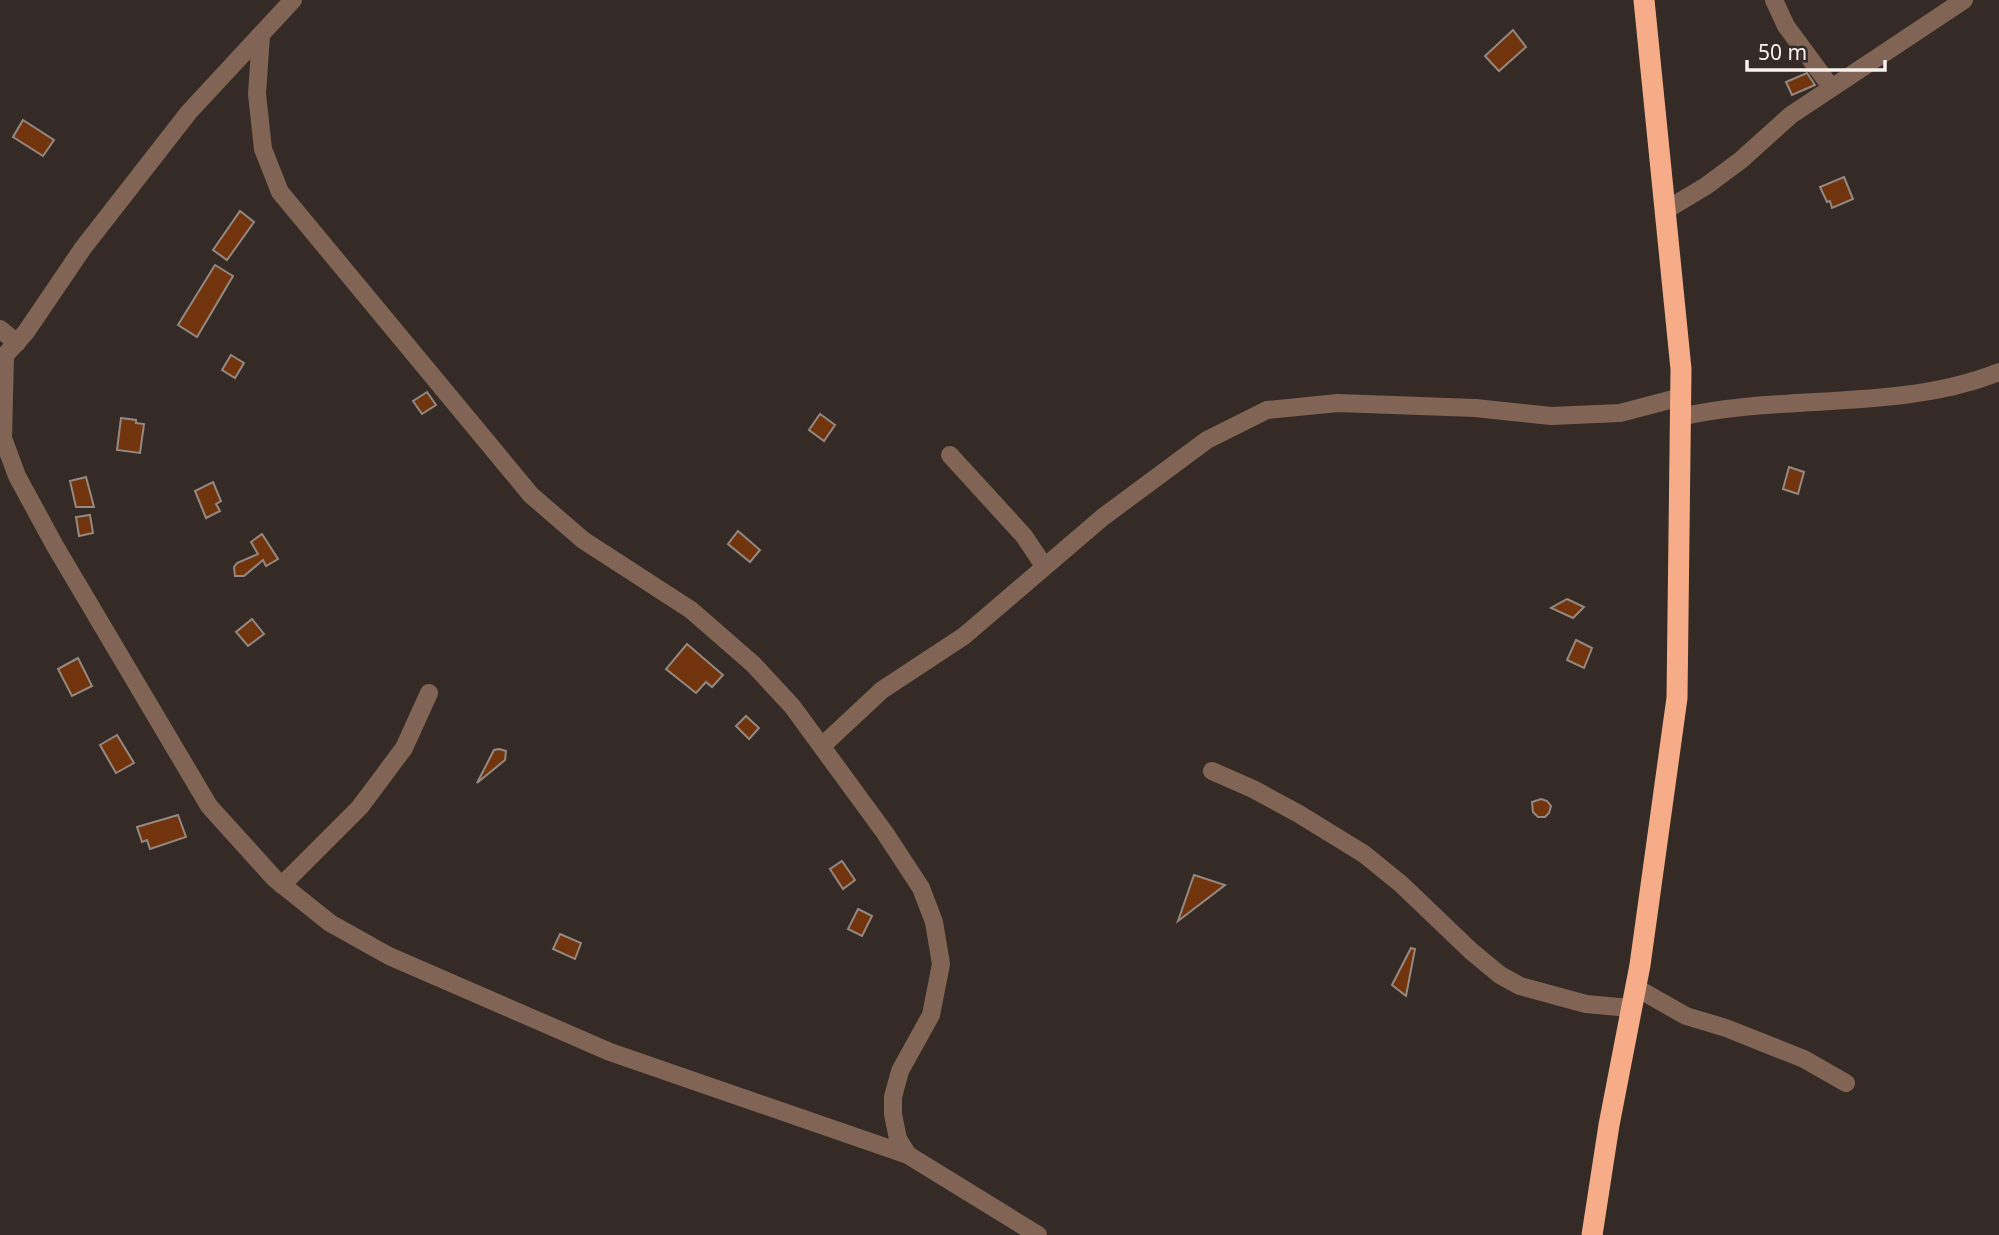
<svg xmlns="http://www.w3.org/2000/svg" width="1999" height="1235" viewBox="0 0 1999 1235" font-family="'Noto Sans',sans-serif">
<rect width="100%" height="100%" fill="#352b26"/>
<!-- building -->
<g fill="#72340d" stroke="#948882" stroke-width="2">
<polygon points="1513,30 1526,47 1499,71 1485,56"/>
<polygon points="1807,73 1815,85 1792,95 1786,82"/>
<polygon points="23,120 54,140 43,156 13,137"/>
<polygon points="1844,177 1853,199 1832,208 1830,201 1827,202 1820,187"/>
<polygon points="240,211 254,222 227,260 213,250"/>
<polygon points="215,265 233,276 197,337 178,325"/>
<polygon points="231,355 244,363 235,378 222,370"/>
<polygon points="427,392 436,405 422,414 413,401"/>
<polygon points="820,414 835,425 824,441 809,430"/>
<polygon points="121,418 136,420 136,423 144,424 140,453 117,450"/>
<polygon points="1789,467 1804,472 1798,494 1783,489"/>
<polygon points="86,477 94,507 76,507 70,481"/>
<polygon points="213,482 221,501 216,504 220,511 206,518 195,491"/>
<polygon points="90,515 93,533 79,536 76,517"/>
<polygon points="738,531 760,550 750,562 728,544"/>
<polygon points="262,534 278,559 266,566 263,560 244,576 235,576 234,567 237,563 258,554 251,542"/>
<polygon points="1567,599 1584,607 1573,618 1551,608"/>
<polygon points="252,619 264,634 248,646 236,632"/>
<polygon points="1576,640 1592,648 1584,668 1567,660"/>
<polygon points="687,644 723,675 712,687 706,682 696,693 666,669"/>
<polygon points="78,658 92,686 72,696 58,669"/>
<polygon points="746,716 759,728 749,739 736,726"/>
<polygon points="117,735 134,763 116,773 100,745"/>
<polygon points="499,749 506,751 505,760 477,783 494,750"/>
<polygon points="1541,799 1547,801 1551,806 1549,813 1545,817 1538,817 1533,812 1532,802"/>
<polygon points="178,815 186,837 150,849 147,840 142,842 137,827"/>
<polygon points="842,861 855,880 843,889 830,869"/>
<polygon points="1194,875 1225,885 1178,921"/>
<polygon points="858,909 872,916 862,936 848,929"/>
<polygon points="560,934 581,943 575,959 553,949"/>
<polygon points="1411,948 1415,949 1406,996 1392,985"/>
</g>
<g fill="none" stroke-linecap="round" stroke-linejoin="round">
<!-- minor -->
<g stroke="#826455" stroke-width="18">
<polyline points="1774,0 1786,26 1831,87"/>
<polyline points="261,35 257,94 263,149 280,192 531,495 583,540 691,610 753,664 792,706 885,833 921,888 934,922 941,964 931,1015 900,1071 893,1097 893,1114 898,1139 908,1155"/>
<polyline points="1666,210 1706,186 1741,160 1791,115 1964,0"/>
<polyline points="0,329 17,343"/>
<polyline points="5,356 3,438 17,476 55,546 209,806 275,879 330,923 389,956 610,1052 908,1155 1038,1235"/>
<polyline points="0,361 26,332 83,248 189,112 293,0"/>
<path d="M 1680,417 C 1785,393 1898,412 1999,372"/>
<polyline points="950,455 1024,536 1044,566"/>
<polyline points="822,746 882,690 964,636 1103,517 1207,440 1267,410 1338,403 1475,408 1551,416 1620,413 1681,397"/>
<polyline points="1212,771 1253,789 1299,814 1364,854 1401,884 1471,951 1500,975 1520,986 1586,1004 1630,1008"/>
<polyline points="282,885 360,807 404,748 429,693"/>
<polyline points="1635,987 1686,1016 1726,1028 1804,1059 1846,1083"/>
</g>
<!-- highway -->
<polyline stroke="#f6ad87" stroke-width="21" points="1592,1235 1609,1125 1640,965 1677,698 1681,369 1644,0"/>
</g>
<!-- scale -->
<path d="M1747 60v10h138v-10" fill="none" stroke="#f8f1ee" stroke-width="3.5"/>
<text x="1758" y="60" font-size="21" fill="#f8f1ee" stroke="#352b26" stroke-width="5" paint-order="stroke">50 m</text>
</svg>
